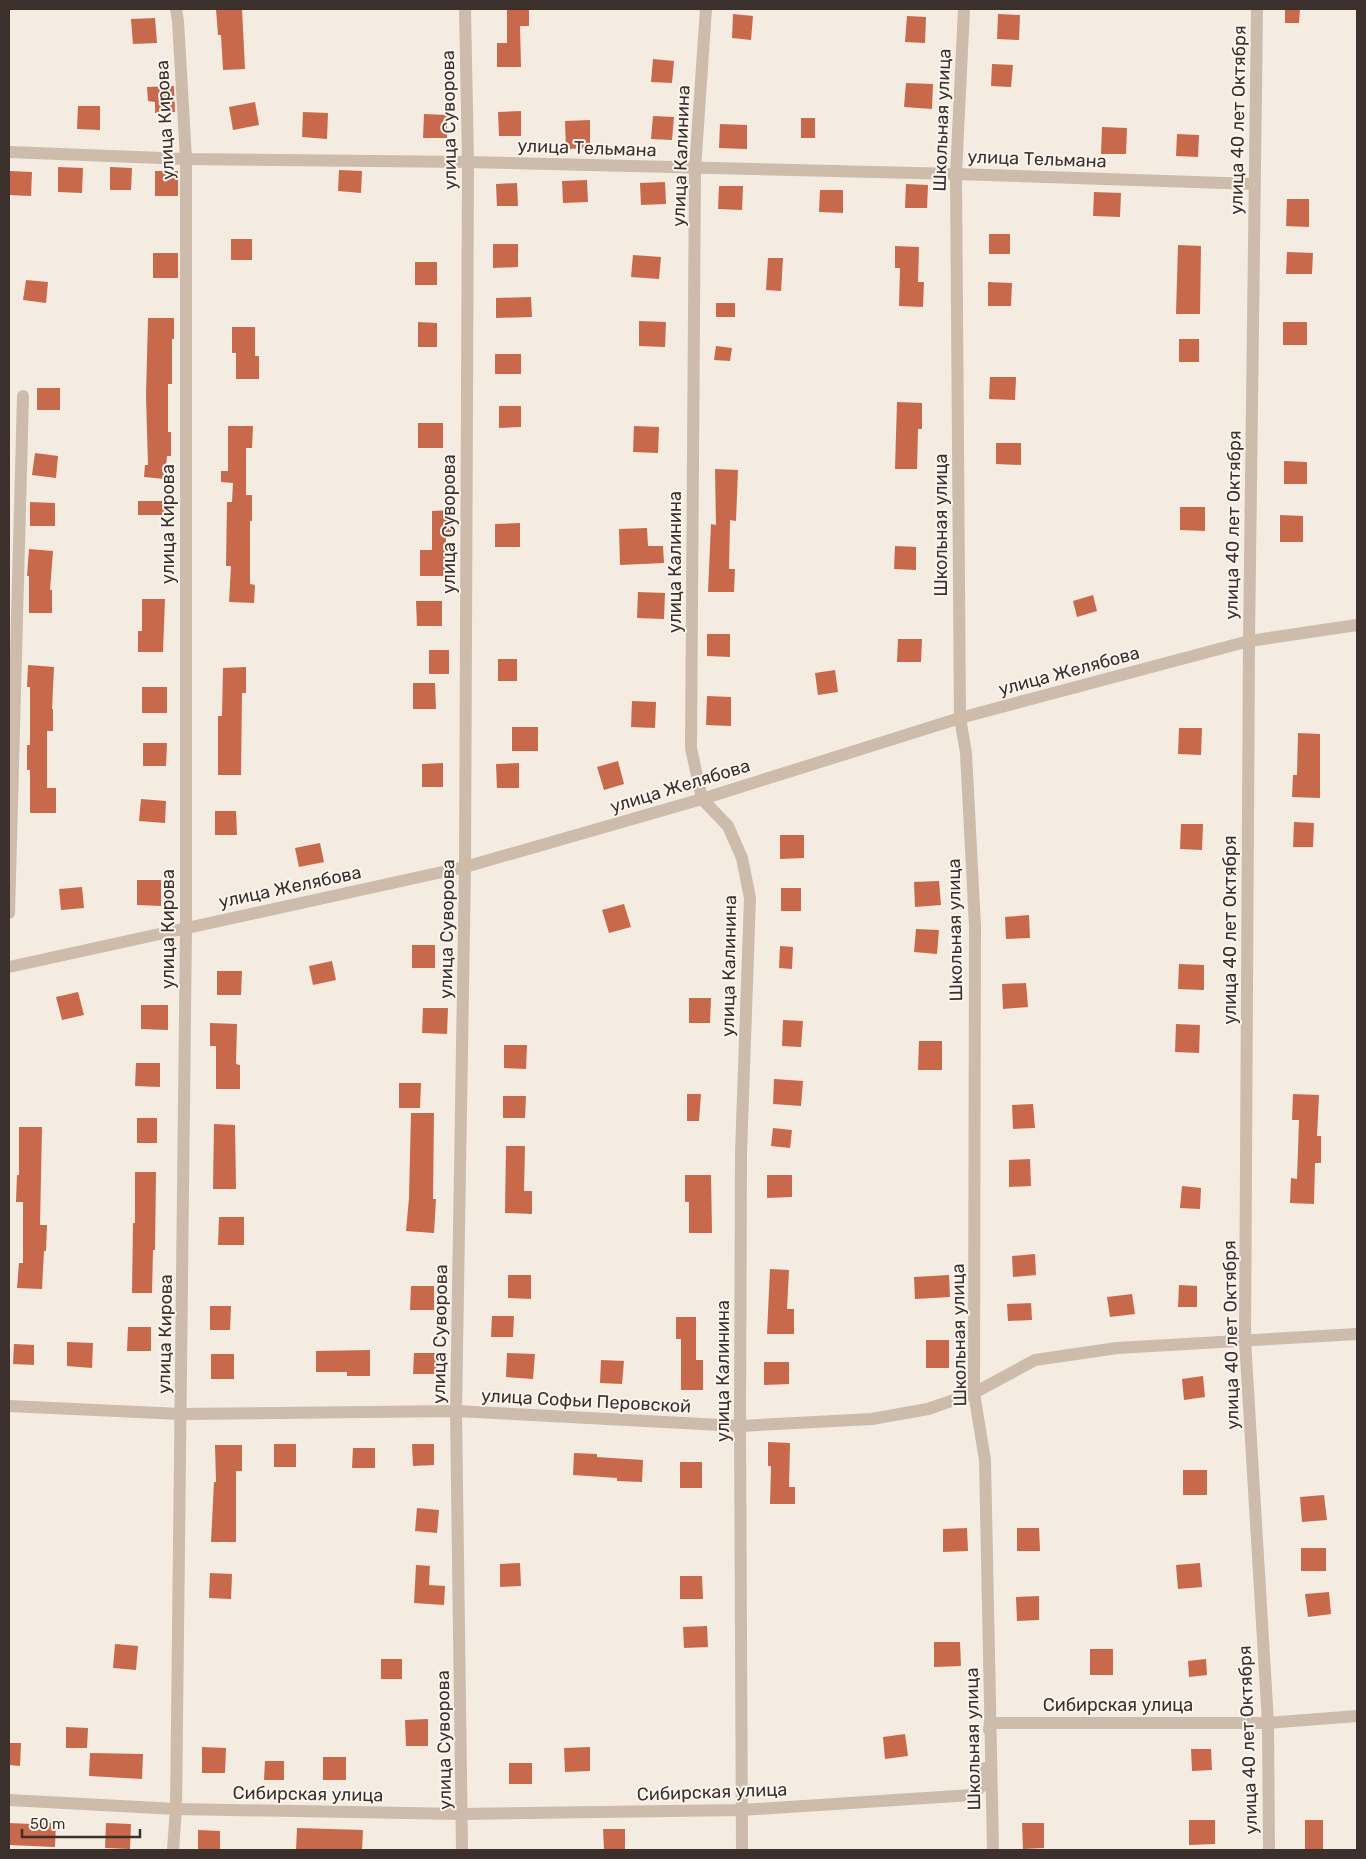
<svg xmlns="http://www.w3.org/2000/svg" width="1366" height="1859" viewBox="0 0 1366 1859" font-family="Rubik,sans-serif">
<rect width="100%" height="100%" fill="#f4ebe1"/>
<!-- building -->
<g fill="#c8694b">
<polygon points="216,9 242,9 245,69 223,70 221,35 218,35"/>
<polygon points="507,9 529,9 529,26 520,26 521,67 497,67 497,43 507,43"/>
<polygon points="1285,9 1300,9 1299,23 1285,23"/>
<polygon points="733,14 753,16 751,40 732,38"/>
<polygon points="998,14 1020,15 1019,40 997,39"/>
<polygon points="907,16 926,17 925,43 905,42"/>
<polygon points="155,18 157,43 133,44 131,19"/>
<polygon points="653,59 674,61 672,83 651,82"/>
<polygon points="992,64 1013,65 1011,87 991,86"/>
<polygon points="906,83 933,84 932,109 904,107"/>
<polygon points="174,86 175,112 155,113 155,102 148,101 147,87"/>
<polygon points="255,102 259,125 233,130 229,107"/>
<polygon points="78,106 100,106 100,130 77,129"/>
<polygon points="521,111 521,136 499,136 498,112"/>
<polygon points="303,112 328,113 327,139 302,137"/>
<polygon points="424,114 447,115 447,138 423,138"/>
<polygon points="653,116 674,117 672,140 651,139"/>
<rect x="801" y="118" width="14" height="20"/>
<polygon points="590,120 590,148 566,149 565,121"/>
<polygon points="720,124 747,125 747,149 719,148"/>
<polygon points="1102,127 1127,128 1126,154 1101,154"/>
<polygon points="1177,134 1199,135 1198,157 1176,156"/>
<polygon points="58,167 83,168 82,193 58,192"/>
<polygon points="110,167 132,168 131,190 110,190"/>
<polygon points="339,170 362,171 361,193 338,191"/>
<polygon points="10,171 32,172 31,196 9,195"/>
<rect x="155" y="171" width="23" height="25"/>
<polygon points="587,180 588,202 563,203 562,181"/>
<polygon points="665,182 666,204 641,205 640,183"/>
<polygon points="517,183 518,206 497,206 496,184"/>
<polygon points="906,184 928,185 927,208 905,208"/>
<polygon points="719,186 743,186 742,210 718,209"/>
<polygon points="820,190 843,190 843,213 819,212"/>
<polygon points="1094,192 1121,193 1120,217 1093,216"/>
<polygon points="1287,199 1309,199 1309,227 1286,226"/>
<rect x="989" y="234" width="21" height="20"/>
<rect x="231" y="239" width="21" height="21"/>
<polygon points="493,244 518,244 518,267 493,268"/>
<polygon points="1178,245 1201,246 1200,314 1176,314"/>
<polygon points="895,246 919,247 918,282 924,282 923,307 899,306 900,268 895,268"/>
<polygon points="1287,252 1313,253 1312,274 1286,274"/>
<rect x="153" y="253" width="25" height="25"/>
<polygon points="633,255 661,257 659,279 631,277"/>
<polygon points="768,258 783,258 781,291 766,290"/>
<rect x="415" y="262" width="22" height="23"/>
<polygon points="26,280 48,282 46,303 23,300"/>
<polygon points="988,282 1012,283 1011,306 988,306"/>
<polygon points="531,297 532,317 496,318 496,298"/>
<rect x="716" y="303" width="19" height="14"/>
<polygon points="148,318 174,318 174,339 172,339 172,384 168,384 168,432 171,432 171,456 167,456 165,479 144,477 145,465 148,465 146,396"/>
<polygon points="639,321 666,322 665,347 639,346"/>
<polygon points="418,322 437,323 437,347 418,347"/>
<rect x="1283" y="322" width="24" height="23"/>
<polygon points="232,327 255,327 255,356 259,356 259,379 236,379 236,353 232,353"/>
<rect x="1179" y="339" width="20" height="23"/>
<polygon points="716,346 732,348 730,361 714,360"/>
<rect x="495" y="354" width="26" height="20"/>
<polygon points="990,377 1016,377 1015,400 989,399"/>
<rect x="37" y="388" width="23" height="22"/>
<polygon points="897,402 922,403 922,429 918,429 917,469 895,469"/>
<polygon points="499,406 521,406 521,427 499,428"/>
<rect x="418" y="423" width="25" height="25"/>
<polygon points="228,426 253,426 252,448 246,448 246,495 252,495 252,521 250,521 250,584 255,585 254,603 229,602 231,566 226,566 227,502 232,502 233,483 221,482 221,471 228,471"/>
<polygon points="634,426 659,427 658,453 633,452"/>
<polygon points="996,443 1021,443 1021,465 996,464"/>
<polygon points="35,453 58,456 56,478 32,475"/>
<polygon points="1284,461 1307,462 1307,484 1284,484"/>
<polygon points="715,469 738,470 736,521 730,520 729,569 735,569 734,592 708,592 711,524 716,525"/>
<rect x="138" y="501" width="28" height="14"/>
<polygon points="30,502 55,503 55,526 30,526"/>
<polygon points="1180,507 1205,507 1205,531 1180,530"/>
<polygon points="453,510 453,532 446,532 446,576 420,576 420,550 432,550 432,511"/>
<polygon points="1280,515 1303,516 1303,542 1280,542"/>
<polygon points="520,523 520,547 495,547 495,524"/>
<polygon points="647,528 648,546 663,546 664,563 620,565 619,529"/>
<polygon points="895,546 916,547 916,570 894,569"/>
<polygon points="29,549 53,551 50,590 52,590 52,613 29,613 29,576 27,576"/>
<polygon points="638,592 665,593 664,619 637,618"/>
<polygon points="1093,595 1097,611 1077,617 1073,601"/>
<polygon points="142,599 165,599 163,652 138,652 138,631 142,631"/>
<polygon points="416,601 442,601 442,626 417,626"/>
<polygon points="707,634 730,634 730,657 707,656"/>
<polygon points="898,639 922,639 921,662 897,662"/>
<rect x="429" y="650" width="20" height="24"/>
<rect x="498" y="659" width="19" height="22"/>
<polygon points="28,665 54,667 52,709 53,709 53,731 47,731 47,788 56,788 56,813 30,813 30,770 27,770 27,745 30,745 30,687 27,687"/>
<polygon points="246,667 246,693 242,693 241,775 218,775 218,716 222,716 223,668"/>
<polygon points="835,670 838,692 818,695 815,673"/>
<polygon points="413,683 435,683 436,709 413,709"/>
<rect x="142" y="687" width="25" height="26"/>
<polygon points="707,696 731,697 731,726 706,725"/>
<polygon points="632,701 656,702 655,728 631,727"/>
<rect x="512" y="727" width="26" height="24"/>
<polygon points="1179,728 1202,728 1201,755 1178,754"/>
<polygon points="1298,733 1320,734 1320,798 1292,797 1293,775 1297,775"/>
<polygon points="143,743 167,743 166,766 143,766"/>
<polygon points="618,761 624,784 604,790 597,767"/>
<polygon points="443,763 443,787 422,787 422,764"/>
<polygon points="519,763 519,788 497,788 496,764"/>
<polygon points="141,799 166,801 165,823 139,821"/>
<polygon points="215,811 236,811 237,835 215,835"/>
<polygon points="1294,822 1314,823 1313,847 1293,847"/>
<polygon points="1181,824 1203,824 1202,850 1180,849"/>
<polygon points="780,835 804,835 804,858 780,859"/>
<polygon points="320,843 324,862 299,867 295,848"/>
<polygon points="137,880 161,880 161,906 137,905"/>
<polygon points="939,881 941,905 915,907 914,882"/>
<polygon points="82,887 84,908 61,910 59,889"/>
<rect x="781" y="888" width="20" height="23"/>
<polygon points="624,904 631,927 609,933 602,910"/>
<polygon points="1029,915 1030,938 1006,939 1005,917"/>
<polygon points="916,929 939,930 937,954 914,952"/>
<rect x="412" y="945" width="23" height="23"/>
<polygon points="780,946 793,947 792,969 779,968"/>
<polygon points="332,961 336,980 313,985 309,966"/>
<polygon points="1179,964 1204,965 1204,990 1178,989"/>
<polygon points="217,971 242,971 241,995 217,995"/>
<polygon points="1026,983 1028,1007 1003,1009 1002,984"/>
<polygon points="78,992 84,1015 62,1020 56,997"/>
<polygon points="689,998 711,998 710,1023 689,1023"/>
<polygon points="141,1005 168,1005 168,1030 141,1029"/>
<polygon points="423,1008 448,1008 447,1034 422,1033"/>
<polygon points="783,1020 803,1021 801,1047 782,1046"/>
<polygon points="210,1023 237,1024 236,1064 240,1065 240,1089 216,1089 216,1046 210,1046"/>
<polygon points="1176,1024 1200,1025 1199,1053 1175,1052"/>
<polygon points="919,1041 942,1041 942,1070 918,1070"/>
<polygon points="504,1045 527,1045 526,1069 504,1068"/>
<polygon points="136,1063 160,1063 160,1087 135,1086"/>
<polygon points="774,1079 803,1081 801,1106 773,1104"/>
<polygon points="399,1083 421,1083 420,1108 399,1108"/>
<polygon points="687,1094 701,1094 699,1121 687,1121"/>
<polygon points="1293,1094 1319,1095 1317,1136 1321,1136 1321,1163 1315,1163 1314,1204 1290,1203 1291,1178 1297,1179 1299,1120 1292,1120"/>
<polygon points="503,1096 526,1096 525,1118 503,1118"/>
<polygon points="1033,1104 1035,1128 1013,1129 1012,1105"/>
<polygon points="411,1113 434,1113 433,1199 436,1199 434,1233 406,1231 409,1198"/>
<rect x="137" y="1118" width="20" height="25"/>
<polygon points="214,1124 235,1125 236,1189 213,1189"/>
<polygon points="19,1127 42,1127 40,1225 47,1225 46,1251 44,1251 42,1289 17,1288 19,1263 23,1263 23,1202 16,1202 17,1175 19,1175"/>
<polygon points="773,1128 792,1130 790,1148 771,1146"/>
<polygon points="506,1146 525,1146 524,1191 532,1191 532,1214 505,1213"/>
<polygon points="1030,1159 1031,1186 1009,1187 1009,1160"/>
<polygon points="135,1172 156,1172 155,1250 153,1250 152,1293 132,1293 133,1223 135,1223"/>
<polygon points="685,1175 711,1175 712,1233 689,1233 689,1202 685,1202"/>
<polygon points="767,1175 792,1175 792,1197 767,1198"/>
<polygon points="1182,1186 1201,1188 1200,1209 1180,1208"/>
<polygon points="219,1217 244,1217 244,1245 218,1245"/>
<polygon points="1035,1254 1036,1275 1013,1277 1012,1256"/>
<polygon points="770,1269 789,1270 787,1309 794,1309 794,1334 767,1334"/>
<polygon points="508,1275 531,1275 531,1299 508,1298"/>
<polygon points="949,1275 950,1297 915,1299 914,1277"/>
<polygon points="1179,1285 1197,1286 1197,1307 1178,1307"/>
<polygon points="411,1286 434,1286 434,1310 410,1310"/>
<polygon points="1132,1294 1135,1314 1110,1317 1107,1297"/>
<polygon points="1031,1303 1032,1320 1008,1321 1007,1304"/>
<polygon points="210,1306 231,1306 230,1330 210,1330"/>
<polygon points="492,1316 514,1316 513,1337 491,1337"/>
<polygon points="676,1317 696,1317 696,1360 703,1360 703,1390 681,1390 681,1339 676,1339"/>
<polygon points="128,1327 151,1327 151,1351 127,1351"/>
<rect x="926" y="1340" width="23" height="28"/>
<polygon points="67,1342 93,1343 92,1368 67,1366"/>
<polygon points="14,1344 34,1345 34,1365 13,1364"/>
<polygon points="370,1350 370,1376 347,1376 347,1372 316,1372 316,1351"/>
<polygon points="414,1353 438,1353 437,1374 413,1374"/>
<polygon points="507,1353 535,1354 533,1379 506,1377"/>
<rect x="211" y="1354" width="23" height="25"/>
<polygon points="601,1360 624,1361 622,1384 600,1383"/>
<polygon points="764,1362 789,1362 789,1384 764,1385"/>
<polygon points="1203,1376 1205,1397 1184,1400 1182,1379"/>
<polygon points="768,1442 790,1443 789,1487 795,1487 795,1504 770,1504 771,1466 768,1466"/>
<rect x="274" y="1444" width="22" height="23"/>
<polygon points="412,1444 434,1444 434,1465 413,1466"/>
<polygon points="215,1445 242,1445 242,1471 236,1471 236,1542 211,1542 214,1482 216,1482"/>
<polygon points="353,1448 375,1448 375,1468 352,1468"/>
<polygon points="574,1453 597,1454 597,1457 643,1460 642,1482 617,1481 617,1478 573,1475"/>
<rect x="680" y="1462" width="22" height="26"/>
<rect x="1183" y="1470" width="24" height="25"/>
<polygon points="1324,1495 1327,1520 1302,1522 1300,1497"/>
<polygon points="417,1508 439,1510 437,1533 415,1531"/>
<polygon points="967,1528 968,1551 943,1552 943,1529"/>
<polygon points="1017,1528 1039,1528 1040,1551 1017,1551"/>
<rect x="1301" y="1548" width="25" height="23"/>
<polygon points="520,1563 521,1586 500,1587 500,1564"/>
<polygon points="1200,1563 1202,1587 1178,1589 1176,1565"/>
<polygon points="416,1565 430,1566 429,1585 445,1586 444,1605 414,1603"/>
<polygon points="210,1573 232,1574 231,1599 209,1598"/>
<polygon points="680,1576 702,1576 703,1599 680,1599"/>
<polygon points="1329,1592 1331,1614 1308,1617 1305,1594"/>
<polygon points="1039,1596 1039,1620 1017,1621 1016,1597"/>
<polygon points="707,1626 708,1647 684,1648 683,1627"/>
<polygon points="934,1642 960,1642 961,1666 934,1667"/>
<polygon points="115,1644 138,1646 136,1670 113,1668"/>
<rect x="1090" y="1649" width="23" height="26"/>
<rect x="381" y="1659" width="21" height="20"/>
<polygon points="1206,1659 1207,1675 1189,1677 1188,1661"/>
<polygon points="428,1719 428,1746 406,1746 405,1720"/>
<polygon points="66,1727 88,1728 87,1748 66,1748"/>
<polygon points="905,1734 908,1756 885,1759 883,1737"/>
<polygon points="9,1743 21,1743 20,1766 9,1765"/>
<polygon points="202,1747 226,1748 225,1773 202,1773"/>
<polygon points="590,1747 590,1771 565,1772 564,1748"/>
<polygon points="1191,1749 1211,1749 1212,1770 1192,1771"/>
<polygon points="90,1753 143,1754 142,1779 89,1776"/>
<rect x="323" y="1757" width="23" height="23"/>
<polygon points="265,1761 284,1761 284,1780 264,1780"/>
<rect x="509" y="1763" width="23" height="21"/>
<polygon points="1189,1820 1215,1820 1215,1844 1189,1845"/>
<rect x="1305" y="1820" width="18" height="30"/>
<polygon points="32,1822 56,1823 55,1847 9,1845 9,1823 32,1824"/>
<polygon points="106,1823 131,1824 130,1849 105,1848"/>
<polygon points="1022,1823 1044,1823 1044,1848 1023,1849"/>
<polygon points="297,1828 363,1830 362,1850 296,1850"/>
<polygon points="603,1829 625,1829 625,1849 604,1849"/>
<polygon points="198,1830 220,1831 220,1850 198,1850"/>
</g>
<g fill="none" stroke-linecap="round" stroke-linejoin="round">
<!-- minor -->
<g stroke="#cdbbac" stroke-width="12">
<polyline points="706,9 695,169 691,748 702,799 728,826 742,858 750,898 741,1153 740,1426 742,1850"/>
<polyline points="964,9 956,174 960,718 966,753 975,926 974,1393 985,1460 993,1850"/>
<polyline points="1257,9 1249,641 1245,1340 1268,1723 1269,1850"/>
<polyline points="9,152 186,159 468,162 956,174 1254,184"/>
<polyline points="9,913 23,396"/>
<polyline points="9,967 465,867 702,799 960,718 1249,641 1357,625"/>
<polyline points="9,1406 181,1414 456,1411 740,1426 872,1419 928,1409 974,1393 1035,1360 1117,1348 1357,1334"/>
<polyline points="989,1730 990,1723 1268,1723 1357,1716"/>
<polyline points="9,1800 176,1809 462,1814 742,1810 972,1795 984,1784 985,1768"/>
<polyline points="173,1850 176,1809 186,927 186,159 178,21 176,9"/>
<polyline points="462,1850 456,1411 465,867 468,162 465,9"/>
</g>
</g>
<g text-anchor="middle" stroke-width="4" stroke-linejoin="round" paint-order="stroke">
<!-- street labels -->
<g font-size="18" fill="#3b302b" stroke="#fbf5ee">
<text transform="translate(165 120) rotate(-93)" y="6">улица Кирова</text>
<text transform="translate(449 120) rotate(-91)" y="6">улица Суворова</text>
<text transform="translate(942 120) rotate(-88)" y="6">Школьная улица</text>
<text transform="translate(1238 120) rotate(-89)" y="6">улица 40 лет Октября</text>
<text transform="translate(587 148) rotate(2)" y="6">улица Тельмана</text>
<text transform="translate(681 156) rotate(-88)" y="6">улица Калинина</text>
<text transform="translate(1037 159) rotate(2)" y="6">улица Тельмана</text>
<text transform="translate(168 524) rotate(-90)" y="6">улица Кирова</text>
<text transform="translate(449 524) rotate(-90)" y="6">улица Суворова</text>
<text transform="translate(941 525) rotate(-90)" y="6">Школьная улица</text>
<text transform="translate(1233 525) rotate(-89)" y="6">улица 40 лет Октября</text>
<text transform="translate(675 562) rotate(-90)" y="6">улица Калинина</text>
<text transform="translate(1069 671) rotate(-15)" y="6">улица Желябова</text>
<text transform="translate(680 786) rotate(-17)" y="6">улица Желябова</text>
<text transform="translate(290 887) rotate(-12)" y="6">улица Желябова</text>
<text transform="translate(168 929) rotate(-90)" y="6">улица Кирова</text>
<text transform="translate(447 929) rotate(-89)" y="6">улица Суворова</text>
<text transform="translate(955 930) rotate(-91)" y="6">Школьная улица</text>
<text transform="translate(1230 930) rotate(-90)" y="6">улица 40 лет Октября</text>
<text transform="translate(729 966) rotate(-89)" y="6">улица Калинина</text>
<text transform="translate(165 1334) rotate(-89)" y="6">улица Кирова</text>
<text transform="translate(440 1334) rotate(-89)" y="6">улица Суворова</text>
<text transform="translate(959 1335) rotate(-91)" y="6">Школьная улица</text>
<text transform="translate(1231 1335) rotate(-91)" y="6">улица 40 лет Октября</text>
<text transform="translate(723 1371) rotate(-90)" y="6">улица Калинина</text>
<text transform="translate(586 1401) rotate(3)" y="6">улица Софьи Перовской</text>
<text x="1118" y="1711">Сибирская улица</text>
<text transform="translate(973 1739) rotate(-91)" y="6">Школьная улица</text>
<text transform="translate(444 1740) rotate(-91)" y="6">улица Суворова</text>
<text transform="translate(1248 1740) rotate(-92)" y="6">улица 40 лет Октября</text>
<text transform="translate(712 1792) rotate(-2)" y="6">Сибирская улица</text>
<text transform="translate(308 1794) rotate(1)" y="6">Сибирская улица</text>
</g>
</g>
<!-- border -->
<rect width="1366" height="1859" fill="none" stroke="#3b302b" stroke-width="20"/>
<!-- scale -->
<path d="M22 1829v8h118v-8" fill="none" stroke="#3b302b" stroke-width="2.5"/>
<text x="30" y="1829" font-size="15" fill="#3b302b" stroke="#fbf5ee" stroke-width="4" paint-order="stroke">50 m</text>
</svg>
